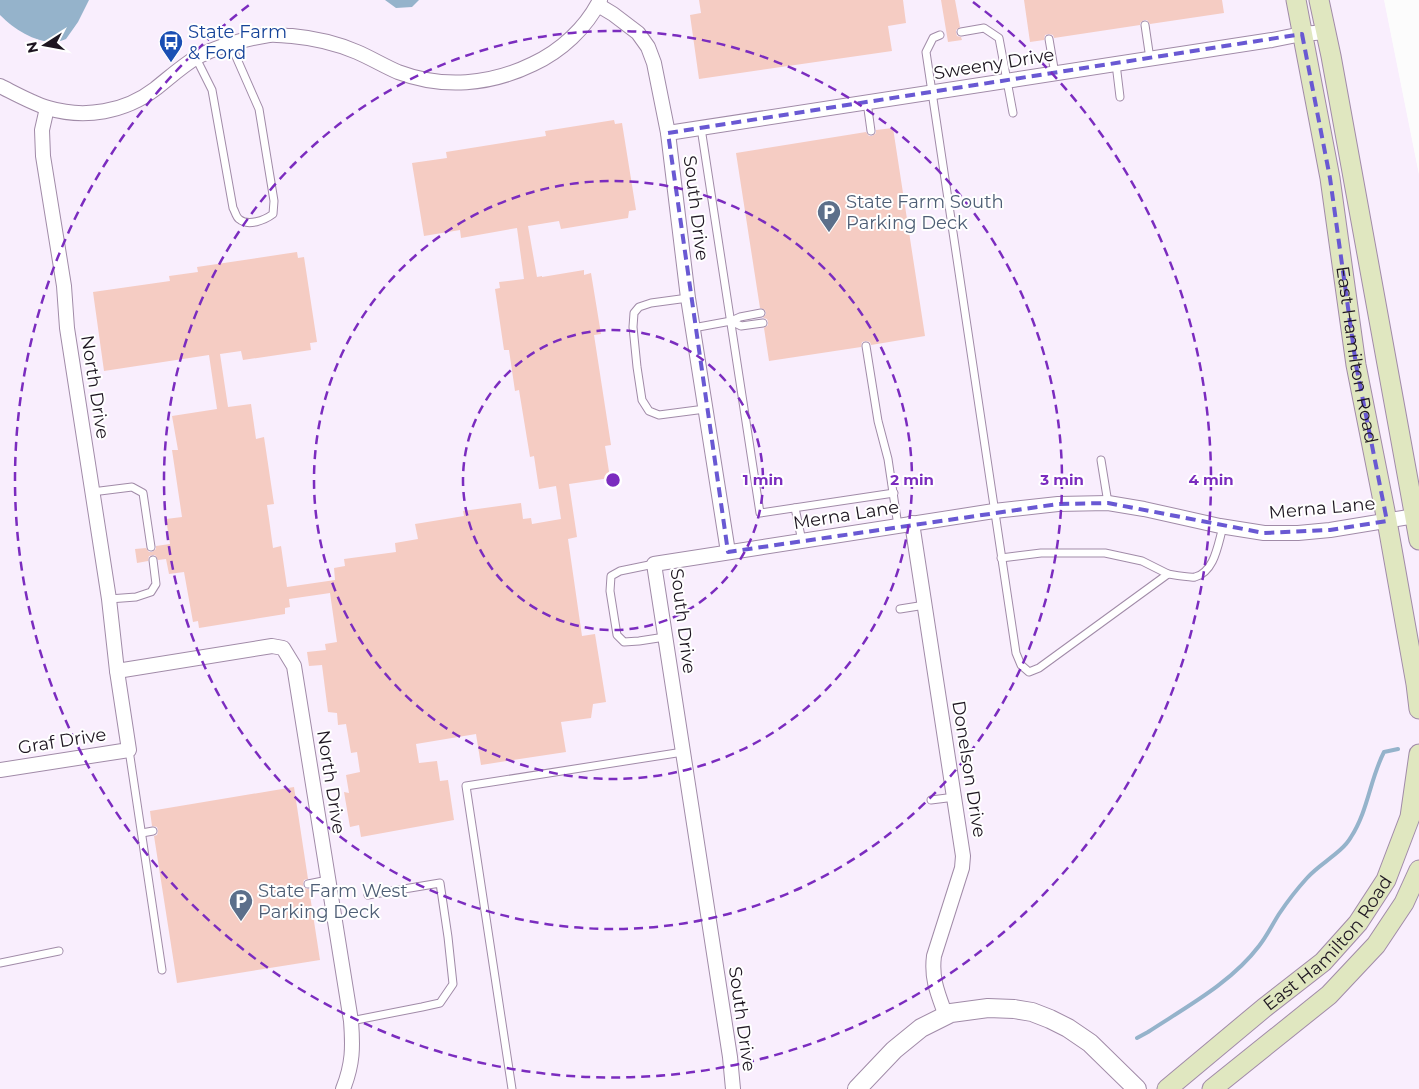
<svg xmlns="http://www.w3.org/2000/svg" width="1419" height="1089" viewBox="0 0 1419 1089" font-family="Montserrat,sans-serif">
<rect width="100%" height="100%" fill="#fcfcfc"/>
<!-- built -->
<polygon fill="#f9eefd" points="0,0 1384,0 1419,175 1419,1089 0,1089"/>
<!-- water -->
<g fill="#95b3cb">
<path d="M 0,0 L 89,0 L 78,22 L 66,39 C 63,40 58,42 54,42 C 34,42 14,29 0,15 Z"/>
<polygon points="385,0 419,0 412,7 396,8"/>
</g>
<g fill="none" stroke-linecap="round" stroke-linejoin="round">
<!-- stream -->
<path stroke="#95b3cb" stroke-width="4" d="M 1137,1038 L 1148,1032 C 1186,1007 1231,983 1259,946 C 1267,936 1272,925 1279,914 C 1287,902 1297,889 1307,878 C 1319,864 1342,853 1351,837 C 1368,811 1370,779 1384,752 L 1398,749"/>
</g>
<!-- building -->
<g fill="#f5ccc3">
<polygon points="699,0 903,0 906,23 888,26 892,51 699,79 690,15 701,13"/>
<polygon points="941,0 955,0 960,27 956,30 956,32 957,36 961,37 962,40 948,42"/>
<polygon points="1024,0 1222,0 1224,13 1150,24 1147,20 1144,20 1140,23 1140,25 1054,38 1053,35 1049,34 1045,35 1044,40 1030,42"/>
<polygon points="614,120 615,124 622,123 636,210 629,211 628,218 561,229 559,221 528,226 537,277 542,276 542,277 584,270 584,275 591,273 601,334 594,335 611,445 605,446 610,478 569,484 577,537 568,539 582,636 595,634 606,702 593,704 591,718 561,722 566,752 481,765 476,734 416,744 419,763 437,761 440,781 448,780 454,820 361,837 359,825 350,827 344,792 349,793 346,775 360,772 357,752 351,753 346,724 338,725 337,713 328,712 322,665 309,666 307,652 326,650 325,644 337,642 330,593 289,599 290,607 285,608 285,614 199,628 198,621 193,622 184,572 169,574 166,559 158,560 155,555 149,556 148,561 137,563 135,549 146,548 149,552 152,552 156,549 156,546 170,544 166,519 182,517 172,450 178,450 172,416 217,409 209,355 104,371 93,292 170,281 169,276 198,272 197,267 297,252 298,258 304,257 317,342 310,343 311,350 243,360 241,351 220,354 228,407 251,404 256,439 264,437 274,504 267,505 270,526 273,548 281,546 287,587 335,580 334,568 345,566 344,559 396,552 395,543 418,539 415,524 464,516 463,511 521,503 523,519 531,518 532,524 561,519 556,486 539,489 534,456 530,457 519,390 515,391 509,350 504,350 495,289 500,288 499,282 524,279 517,228 461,238 460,230 424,236 412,163 447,158 446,152 546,136 545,131"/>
<polygon points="893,128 925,336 871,345 870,342 866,341 862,342 861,347 769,361 764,328 768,325 768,322 767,319 763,318 766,314 765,310 760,308 736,153 866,132 869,136 872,136 876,133 876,130"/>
<polygon points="294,787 308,879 304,880 303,885 304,888 309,889 320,960 177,983 154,836 157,835 158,831 157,827 152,826 150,811"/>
</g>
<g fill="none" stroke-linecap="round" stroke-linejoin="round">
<!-- service casing -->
<g stroke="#a18ba8" stroke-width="9">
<g id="service">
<polyline points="1145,25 1150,59"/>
<polyline points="961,32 984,28 999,38 1013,113"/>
<path d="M 940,35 L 933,38 L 926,52 L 1016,653 L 1021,665 L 1029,672 L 1039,668 L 1168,574 C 1174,575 1190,578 1195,577 C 1215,572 1218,543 1223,527"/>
<polyline points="1049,39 1055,74"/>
<path d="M 196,58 L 212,90 L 233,208 C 235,211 236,217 239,219 C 248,227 265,220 273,214 L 274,201 L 259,109 L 230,43"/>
<polyline points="1116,64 1120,97"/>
<polyline points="867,102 871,131"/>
<polyline points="701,128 760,513 894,493"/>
<polyline points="688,298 651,303 639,307 634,313 633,327 637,367 642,400 649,411 659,415 705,409"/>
<polyline points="731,321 741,326 763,323"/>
<polyline points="693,328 731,321 740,317 761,313"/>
<polyline points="866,346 878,421 888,459 898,526"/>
<polyline points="1101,460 1108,503"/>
<polyline points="92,492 132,487 143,493 151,547"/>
<polyline points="795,508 802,541"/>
<polyline points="1001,558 1041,553 1105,553 1142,561 1168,574"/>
<polyline points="654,564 620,571 611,576 610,591 617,635 624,642 639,641 665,637"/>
<polyline points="109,599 136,597 151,592 156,584 153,560"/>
<polyline points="900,609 925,605"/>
<polyline points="129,750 162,970"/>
<polyline points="931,800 955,797"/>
<polyline points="142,833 153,831"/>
<polyline points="308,884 328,880"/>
<polyline points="0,963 59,951"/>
<polyline points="351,1021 422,1007 440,1003 453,984 448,937 440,883 368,895"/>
<polyline points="512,1089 466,786 683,752"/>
</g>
</g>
<!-- minor casing -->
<g stroke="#a18ba8" stroke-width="16">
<g id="minor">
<polyline points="598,5 613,14 638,33 648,47 654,63 668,133 688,298 728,552"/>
<path d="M 0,86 C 16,94 32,103 48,108 C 85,119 125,112 155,89 C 169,78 182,66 197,57 C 220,45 244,39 269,35 C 276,34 284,36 292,36 C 314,38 336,43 357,52 C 371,58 384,66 398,72 C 443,89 490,85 533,64 C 561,51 586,28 600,0"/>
<polyline points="668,133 1272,40 1302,34 1326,32"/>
<path d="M 912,523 L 963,856 L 962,868 L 934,956 C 931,979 938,994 946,1016"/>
<path d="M 117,671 L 272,646 L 283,648 L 294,666 L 351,1021 C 353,1047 353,1064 343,1089"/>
<polyline points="0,770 129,750 117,671 109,599 67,328 64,286 43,156 42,130 47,108"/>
<polyline points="733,1089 730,1057 654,564 994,511 1058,504 1108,503 1144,509 1220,526 1264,533 1298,533 1330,530 1415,516"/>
</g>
</g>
<!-- tertiary casing -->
<g stroke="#a18ba8" stroke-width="20">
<polyline id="tertiary" points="857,1089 894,1050 921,1028 951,1013 988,1008 1014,1009 1032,1012 1050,1019 1068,1028 1090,1043 1137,1089"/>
</g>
<!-- secondary casing -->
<g stroke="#a18ba8" stroke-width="21">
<g id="secondary">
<path id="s1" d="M 1296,0 L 1330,178 L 1356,365 L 1387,521 L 1416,684 L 1419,709"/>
<polyline points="1319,0 1331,56 1419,540"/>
<path id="s2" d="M 1167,1089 L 1264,1008 L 1323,962 L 1358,923 L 1386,880 L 1410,817 L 1419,754"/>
<polyline points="1212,1089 1329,995 1376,945 1404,903 1419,870"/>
</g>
</g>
<!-- service -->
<use href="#service" stroke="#fff" stroke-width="7"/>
<!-- minor -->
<use href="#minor" stroke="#fff" stroke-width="14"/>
<!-- tertiary -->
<use href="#tertiary" stroke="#fff" stroke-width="18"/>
<!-- secondary -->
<use href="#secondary" stroke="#e0e7c0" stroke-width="19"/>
</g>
<!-- marked area -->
<path fill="none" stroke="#6959d3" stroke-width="4" stroke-dasharray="10 6" stroke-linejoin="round" d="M 1302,34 L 1330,178 L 1356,365 L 1387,521 L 1330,530 L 1264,533 L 1108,503 L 1058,504 L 728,552 L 668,133 Z"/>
<!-- distance rings -->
<g fill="none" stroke="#7b2cbf" stroke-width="2.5" stroke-dasharray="9 6">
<circle cx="613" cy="480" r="150"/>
<circle cx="613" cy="480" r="299"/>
<circle cx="613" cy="480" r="449"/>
<path d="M973 2A598 598 0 1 1 253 2"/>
</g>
<!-- icons -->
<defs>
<g id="bus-pin" transform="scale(1.25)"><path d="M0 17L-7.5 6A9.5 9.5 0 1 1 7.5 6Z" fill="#1a4fb4" stroke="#fff"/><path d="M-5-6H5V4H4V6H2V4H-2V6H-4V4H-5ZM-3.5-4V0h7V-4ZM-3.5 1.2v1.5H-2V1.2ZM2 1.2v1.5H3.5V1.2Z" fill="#fff"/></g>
<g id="parking-pin" transform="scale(1.25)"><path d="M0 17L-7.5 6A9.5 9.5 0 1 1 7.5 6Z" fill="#5c6f8a" stroke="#fff"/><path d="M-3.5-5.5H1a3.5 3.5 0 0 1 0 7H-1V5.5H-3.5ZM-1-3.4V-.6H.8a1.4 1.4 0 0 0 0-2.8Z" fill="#fff"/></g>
</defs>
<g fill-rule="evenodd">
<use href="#bus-pin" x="171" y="42"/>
<use href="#parking-pin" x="829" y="212"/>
<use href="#parking-pin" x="241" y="901"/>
</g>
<g text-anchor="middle" stroke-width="4" stroke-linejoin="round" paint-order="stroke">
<!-- transit labels -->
<g font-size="18" fill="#164399" stroke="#fff" text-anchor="start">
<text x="188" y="38">State Farm<tspan x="188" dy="21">&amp; Ford</tspan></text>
</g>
<!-- street labels -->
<g font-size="18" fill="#1e1621" stroke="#fff">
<text transform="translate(994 64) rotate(-9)" y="6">Sweeny Drive</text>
<text transform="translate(696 208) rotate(83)" y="6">South Drive</text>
<text dy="6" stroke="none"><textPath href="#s1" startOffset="360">East Hamilton Road</textPath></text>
<text transform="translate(95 387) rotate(81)" y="6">North Drive</text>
<text transform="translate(1322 508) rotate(-5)" y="6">Merna Lane</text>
<text transform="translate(846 515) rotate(-9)" y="6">Merna Lane</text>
<text transform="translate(683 621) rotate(83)" y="6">South Drive</text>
<text transform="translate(62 741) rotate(-9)" y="6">Graf Drive</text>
<text transform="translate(969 769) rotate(81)" y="6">Donelson Drive</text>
<text transform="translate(331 782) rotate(81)" y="6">North Drive</text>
<text dy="6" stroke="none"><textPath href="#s2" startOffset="218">East Hamilton Road</textPath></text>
<text transform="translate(742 1019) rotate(82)" y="6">South Drive</text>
</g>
<!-- service labels -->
<g font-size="18" fill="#4e5e75" stroke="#fff" text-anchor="start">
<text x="846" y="208">State Farm South<tspan x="846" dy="21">Parking Deck</tspan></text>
<text x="258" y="897">State Farm West<tspan x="258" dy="21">Parking Deck</tspan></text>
</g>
</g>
<circle cx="613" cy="480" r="8" fill="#7b2cbf" stroke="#fff" stroke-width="2.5"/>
<g font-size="15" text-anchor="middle" font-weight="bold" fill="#7b2cbf" stroke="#fff" stroke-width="4" stroke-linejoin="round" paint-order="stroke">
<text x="763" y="485">1 min</text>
<text x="912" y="485">2 min</text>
<text x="1062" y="485">3 min</text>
<text x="1211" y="485">4 min</text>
</g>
<!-- north arrow -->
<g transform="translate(45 45) rotate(259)" stroke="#ffffff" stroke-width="4" paint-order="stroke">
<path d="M0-4L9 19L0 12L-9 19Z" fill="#1e1621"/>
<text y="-8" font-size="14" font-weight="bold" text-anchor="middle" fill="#1e1621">N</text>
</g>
</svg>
